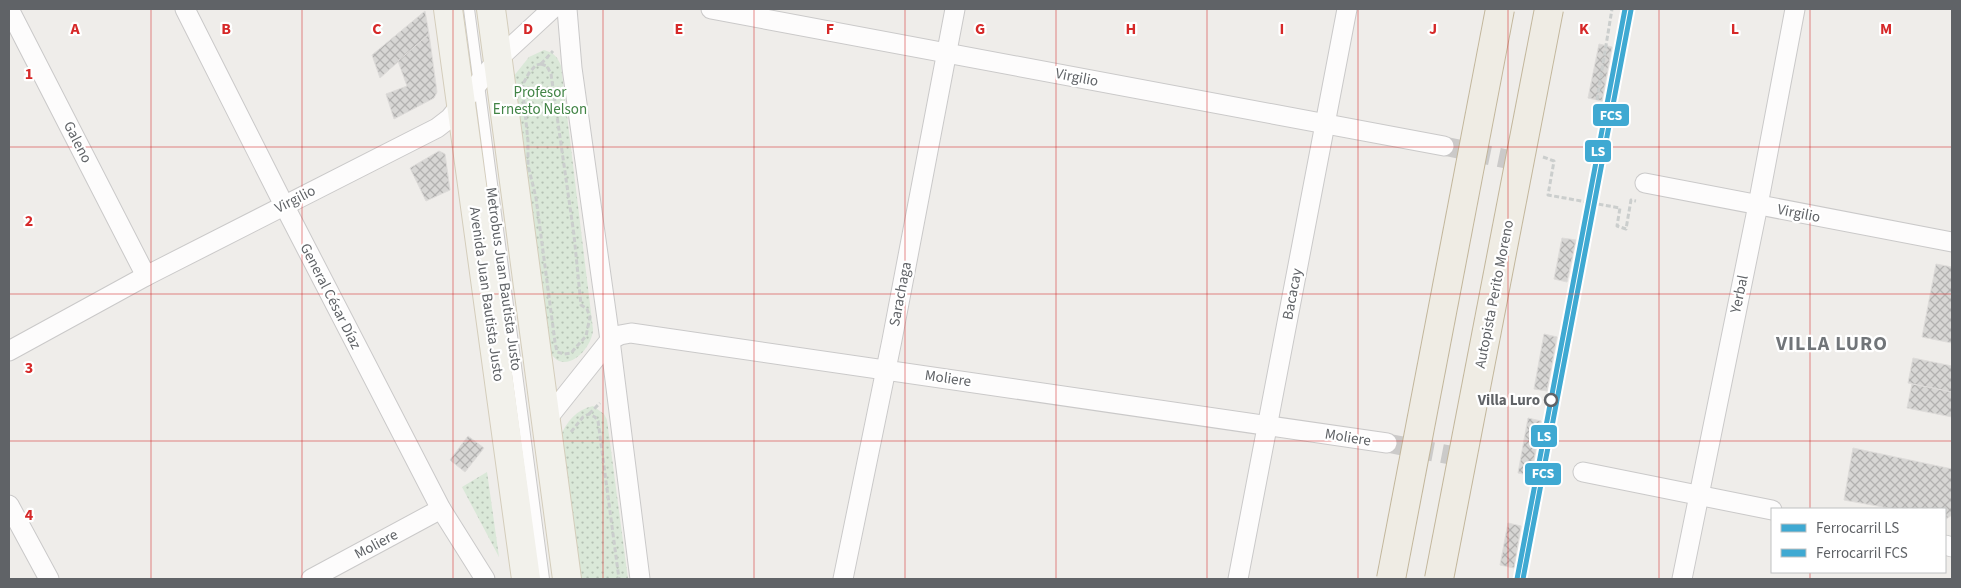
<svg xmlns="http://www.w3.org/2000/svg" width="1961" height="588" viewBox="0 0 1961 588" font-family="'Source Sans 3',sans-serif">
<defs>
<pattern id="park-dots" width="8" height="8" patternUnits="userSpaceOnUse" patternTransform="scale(1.25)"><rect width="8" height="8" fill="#dae8d8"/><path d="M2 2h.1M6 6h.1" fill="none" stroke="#b4c0b3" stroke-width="1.8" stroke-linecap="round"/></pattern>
<pattern id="building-cross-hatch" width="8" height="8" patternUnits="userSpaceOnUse" patternTransform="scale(1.25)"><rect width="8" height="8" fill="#d7d6d4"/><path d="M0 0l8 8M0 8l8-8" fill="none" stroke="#b2b1b0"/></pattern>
</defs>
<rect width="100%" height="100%" fill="#efedea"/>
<!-- park -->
<g fill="url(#park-dots)">
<path d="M 544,50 C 554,53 557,56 561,66 L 593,329 C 593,343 576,367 559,361 C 556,360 553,356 550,353 L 513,77 L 529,57 Z"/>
<path d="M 593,406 L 604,414 L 607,420 L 628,579 L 579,579 L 560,437 C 567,421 576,410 593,406 Z"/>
<polygon points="487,472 499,557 462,487"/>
</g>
<!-- building -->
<g fill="url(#building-cross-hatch)" stroke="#dedcda">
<polygon points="425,11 429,34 380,78 372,55"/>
<polygon points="429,34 437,92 434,98 394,119 386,94 407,86 398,61"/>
<polygon points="1599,44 1612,47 1602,101 1588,98"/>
<polygon points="439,151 445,154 450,190 426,201 410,168"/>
<polygon points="1562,238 1576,240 1567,282 1554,279"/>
<polygon points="1936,264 1952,267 1952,343 1922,337"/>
<polygon points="1544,334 1557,337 1547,391 1534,389"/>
<polygon points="1913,358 1952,366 1952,392 1908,383"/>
<polygon points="1912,384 1952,392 1952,417 1907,408"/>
<polygon points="1528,418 1541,421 1531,476 1518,473"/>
<polygon points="468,436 484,448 465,472 450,460"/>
<polygon points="1853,448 1952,469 1952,515 1946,519 1945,509 1894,509 1844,500"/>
<polygon points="1508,523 1521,526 1514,568 1500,565"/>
</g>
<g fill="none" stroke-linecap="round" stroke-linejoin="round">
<!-- street-tunnel -->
<g stroke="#cbcac9" stroke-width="19" stroke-dasharray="19 9" stroke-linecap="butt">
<polyline points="1444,146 1516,161"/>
<polyline points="1387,443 1450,455"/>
</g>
<!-- lane casing -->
<g stroke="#cac9c9" stroke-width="12">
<polyline id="lane" points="469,9 544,579"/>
</g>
<!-- street casing -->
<g stroke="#cac9c9" stroke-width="21">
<g id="street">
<polyline points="9,9 146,276"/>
<polyline points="185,9 284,205 441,509 485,579"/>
<polyline points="567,9 572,68 610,340 640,579"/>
<polyline points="711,9 1444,146"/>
<polyline points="1645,183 1952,242"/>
<polyline points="9,351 146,276 437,128 450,118 498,59 552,9"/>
<polyline points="547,419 610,340 620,335 631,333 1387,443"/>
<polyline points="1583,472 1772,510"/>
<polyline points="9,505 49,579"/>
<polyline points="1945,545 1952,547"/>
<polyline points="311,579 441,509"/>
<polyline points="843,579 892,340 955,9"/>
<polyline points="1238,579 1347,9"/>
<polyline points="1682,579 1758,205 1795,9"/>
</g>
</g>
<!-- primary casing -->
<g stroke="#d4cdbb" stroke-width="30">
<g id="primary">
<polyline points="448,9 526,579"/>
<polyline points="491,9 567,579"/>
</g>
</g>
<!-- path -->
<g stroke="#cbcecd" stroke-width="3" stroke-dasharray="5 2.5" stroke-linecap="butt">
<polygon points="541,64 547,66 551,74 574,235 581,305 587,309 590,317 586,336 571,353 564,354 557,352 555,342 536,198 528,165 528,141 523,93 523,84 529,73 536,65"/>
<polyline points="541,64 553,51"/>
<polyline points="1597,100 1612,9"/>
<polyline points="1543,157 1554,161 1548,195 1620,208 1617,226 1626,229 1631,200 1636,201"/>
<polyline points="589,414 600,403"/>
<polyline points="571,432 583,417 589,414 595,417 598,421 619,579"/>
</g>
<!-- lane -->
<use href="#lane" stroke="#fdfcfc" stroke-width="10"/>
<!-- street -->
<use href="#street" stroke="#fdfcfc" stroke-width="19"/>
<!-- primary -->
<use href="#primary" stroke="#f2f1eb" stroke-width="28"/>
<!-- highway-bridge casing -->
<g stroke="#c2b69b" stroke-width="30" stroke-linecap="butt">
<g id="highway-bridge">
<polyline points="1391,579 1500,9"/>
<polyline points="1439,579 1549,9"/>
</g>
</g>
<!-- highway-bridge -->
<use href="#highway-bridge" stroke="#efece4" stroke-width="28"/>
<!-- rail-1 casing -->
<g stroke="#fff" stroke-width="9">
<polyline id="rail-1" points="1517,579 1625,9"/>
</g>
<!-- rail-2 casing -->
<g stroke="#fff" stroke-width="9">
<polyline id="rail-2" points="1523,579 1631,10"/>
</g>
<!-- rail-1 -->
<use href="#rail-1" stroke="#3fa9d2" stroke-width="5"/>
<!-- rail-2 -->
<use href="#rail-2" stroke="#3fa9d2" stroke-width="5"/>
</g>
<!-- grid -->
<path fill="none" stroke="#d62828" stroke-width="1" stroke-opacity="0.55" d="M 151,9 L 151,579M 302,9 L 302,579M 453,9 L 453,579M 603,9 L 603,579M 754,9 L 754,579M 905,9 L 905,579M 1056,9 L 1056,579M 1207,9 L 1207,579M 1358,9 L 1358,579M 1508,9 L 1508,579M 1659,9 L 1659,579M 1810,9 L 1810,509M 9,147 L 1952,147M 9,294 L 1952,294M 9,441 L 1952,441M 1810,572 L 1810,579"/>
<!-- markers -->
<circle fill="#fff" stroke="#606367" stroke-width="2.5" cx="1551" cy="400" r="6"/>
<g text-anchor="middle" stroke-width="4.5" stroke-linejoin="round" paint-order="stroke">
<!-- street labels -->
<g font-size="15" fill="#606367" stroke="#fff">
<text transform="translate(1077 77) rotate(11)" y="5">Virgilio</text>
<text transform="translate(78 142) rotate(63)" y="5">Galeno</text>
<text transform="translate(295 199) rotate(-27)" y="5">Virgilio</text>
<text transform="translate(1799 213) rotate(11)" y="5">Virgilio</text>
<text transform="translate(504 279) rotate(82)" y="5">Metrobus Juan Bautista Justo</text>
<text transform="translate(487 294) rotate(82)" y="5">Avenida Juan Bautista Justo</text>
<text transform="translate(900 294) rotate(-79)" y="5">Sarachaga</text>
<text transform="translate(1292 294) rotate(-79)" y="5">Bacacay</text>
<text transform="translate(1494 294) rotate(-79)" y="5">Autopista Perito Moreno</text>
<text transform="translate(1739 294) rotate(-78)" y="5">Yerbal</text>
<text transform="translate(331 296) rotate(63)" y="5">General César Díaz</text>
<text transform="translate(948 378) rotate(8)" y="5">Moliere</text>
<text transform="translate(1348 437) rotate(9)" y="5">Moliere</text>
<text transform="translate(376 544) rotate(-28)" y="5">Moliere</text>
</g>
<!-- park labels -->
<g font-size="15" fill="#428446" stroke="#fff">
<text x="540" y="97">Profesor<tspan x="540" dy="17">Ernesto Nelson</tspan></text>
</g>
<!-- stop labels -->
<g font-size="15" font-weight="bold" fill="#606367" stroke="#fff" text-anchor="end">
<text x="1540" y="405">Villa Luro</text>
</g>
<!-- district labels -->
<g font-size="20" font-weight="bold" letter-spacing="1" fill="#717579" stroke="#fff">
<text x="1832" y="350">VILLA LURO</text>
</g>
</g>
<g font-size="16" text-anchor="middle" font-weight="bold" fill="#d62828" stroke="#fff" stroke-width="4.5" stroke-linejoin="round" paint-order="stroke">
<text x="75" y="34">A</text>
<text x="226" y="34">B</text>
<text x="377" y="34">C</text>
<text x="528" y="34">D</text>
<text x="679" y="34">E</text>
<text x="830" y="34">F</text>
<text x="980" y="34">G</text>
<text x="1131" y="34">H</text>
<text x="1282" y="34">I</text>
<text x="1433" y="34">J</text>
<text x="1584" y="34">K</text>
<text x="1735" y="34">L</text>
<text x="1886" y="34">M</text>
<text x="29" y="79">1</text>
<text x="29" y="226">2</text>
<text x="29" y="373">3</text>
<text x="29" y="520">4</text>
</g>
<g stroke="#fff" stroke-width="2">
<rect x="1592" y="103" width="38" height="24" rx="5" fill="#3fa9d2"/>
<rect x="1584" y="139" width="28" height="24" rx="5" fill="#3fa9d2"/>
<rect x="1530" y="424" width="28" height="24" rx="5" fill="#3fa9d2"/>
<rect x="1524" y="462" width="38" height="24" rx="5" fill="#3fa9d2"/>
</g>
<g font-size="14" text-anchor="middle" font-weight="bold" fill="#fff">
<text x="1611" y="120">FCS</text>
<text x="1598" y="156">LS</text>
<text x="1544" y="441">LS</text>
<text x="1543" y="478">FCS</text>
</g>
<!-- border -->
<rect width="1961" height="588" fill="none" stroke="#606367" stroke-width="20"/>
<!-- legend -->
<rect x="1771" y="508" width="175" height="65" fill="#ffffff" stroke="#bfc1c2"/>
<rect x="1781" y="524" width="25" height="8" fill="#3fa9d2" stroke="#bfc1c2"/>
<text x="1816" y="533" font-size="15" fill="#606367">Ferrocarril LS</text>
<rect x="1781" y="549" width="25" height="8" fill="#3fa9d2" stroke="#bfc1c2"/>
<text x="1816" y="558" font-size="15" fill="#606367">Ferrocarril FCS</text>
</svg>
